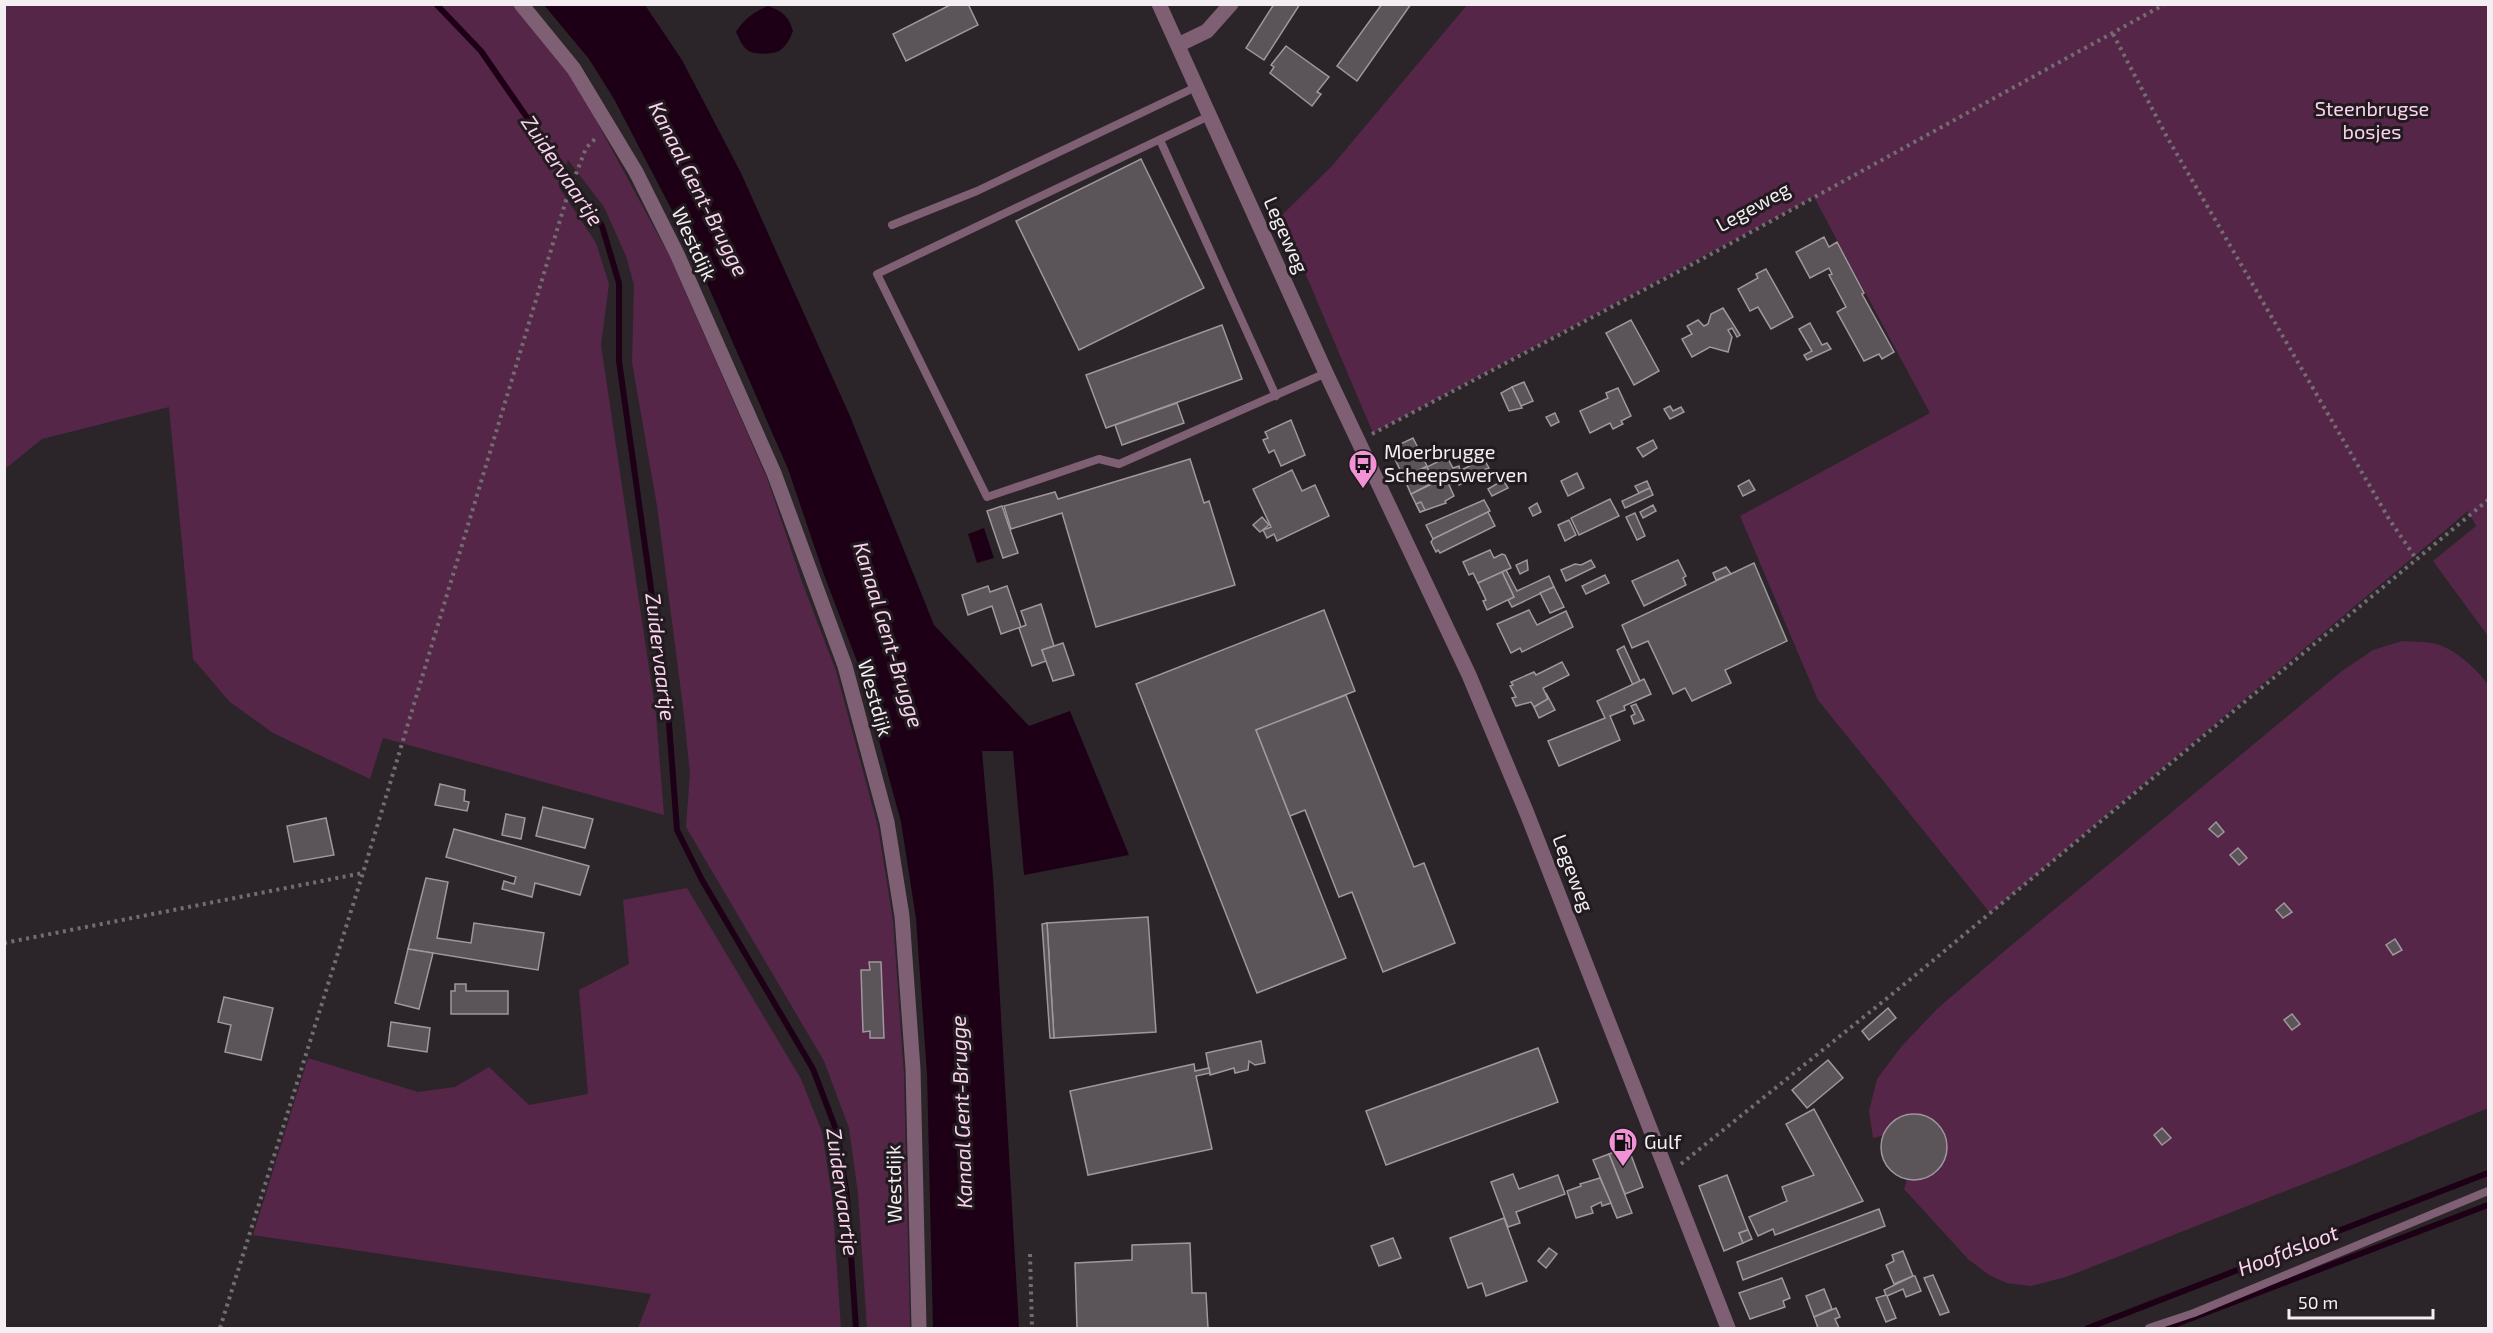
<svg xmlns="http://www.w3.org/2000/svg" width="2493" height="1333" viewBox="0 0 2493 1333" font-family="'Exo 2',sans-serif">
<rect width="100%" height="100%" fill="#2b2529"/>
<!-- green -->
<g fill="#552648">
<polygon points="5,5 514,5 570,72 671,259 767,478 802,582 836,671 878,827 893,921 904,1075 910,1328 867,1328 858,1194 849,1128 824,1061 686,827 690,773 683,707 657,506 632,362 634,285 626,256 604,207 568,160 559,187 596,243 609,284 601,345 656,715 664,815 383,738 370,779 273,733 230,702 193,659 169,407 42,439 5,469"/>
<polygon points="1467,5 2488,5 2488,636 2433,561 2476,526 2468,511 1990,913 1818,700 1740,516 1930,413 1814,197 1373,433 1281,216 1332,166"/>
<path d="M 2402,641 C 2411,642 2422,641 2431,643 C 2453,646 2475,668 2488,684 L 2488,1108 L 2352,1165 L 2066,1277 L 2031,1286 L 2007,1283 L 1989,1275 L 1968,1259 L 1904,1189 L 1907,1180 C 1913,1180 1921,1180 1926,1178 C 1972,1160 1932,1091 1893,1121 C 1889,1124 1885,1132 1882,1136 L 1873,1138 L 1869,1111 L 1877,1079 L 1901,1047 L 1937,1009 L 2008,948 L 2342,671 L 2373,650 Z"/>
<polygon points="687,888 801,1079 822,1132 832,1197 841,1328 638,1328 651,1294 253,1235 308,1058 418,1092 455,1087 489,1067 529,1105 588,1094 579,990 629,964 623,900"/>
</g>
<!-- water -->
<g fill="#1e0016">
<polygon points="544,5 645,5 682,60 741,173 850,416 934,625 1029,726 1070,711 1129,855 1024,875 1013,751 982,751 993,877 1019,1328 933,1328 927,1074 916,919 901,822 858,664 824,575 788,469 692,249 614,99 589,59"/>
<path d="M 768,6 C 783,11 789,17 793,31 C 790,39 786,47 779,51 C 771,55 752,55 746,49 C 741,44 739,38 736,32 C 744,19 754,12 768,6 Z"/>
<polygon points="984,528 994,558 977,563 968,534"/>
</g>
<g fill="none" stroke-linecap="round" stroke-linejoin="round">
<!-- stream -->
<g stroke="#1e0016" stroke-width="6">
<polyline points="436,4 481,51 602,226 619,283 619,361 668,710 677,830 702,880 813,1069 837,1132 847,1197 856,1328"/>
<polyline points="2088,1328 2488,1173"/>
<polyline points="2166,1328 2488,1205"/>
</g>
</g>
<!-- building -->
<g fill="#5b5459" stroke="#9f979c" stroke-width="1.5">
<polygon points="952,4 968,4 978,25 906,61 893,34"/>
<polygon points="1274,4 1300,4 1264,60 1246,48"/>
<polygon points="1382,4 1411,4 1357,81 1337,66"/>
<polygon points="1286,46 1329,77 1317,92 1321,94 1312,106 1270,73 1274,67 1271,65"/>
<polygon points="1141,159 1204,288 1079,350 1016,221"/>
<polygon points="1824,237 1829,247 1837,242 1864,293 1862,294 1894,352 1882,359 1879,354 1864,361 1837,312 1846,307 1829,275 1832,274 1829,268 1810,278 1796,252"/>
<polygon points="1766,269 1793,317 1771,329 1758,307 1750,311 1738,289 1758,278 1756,274"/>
<polygon points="1723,308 1740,335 1737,337 1732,328 1728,330 1732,337 1728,352 1710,347 1692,357 1682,339 1692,334 1687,326 1698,320 1704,326 1708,324 1711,314"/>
<polygon points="1631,320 1659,371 1634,385 1606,333"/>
<polygon points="1810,323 1822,345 1827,343 1831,349 1807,360 1804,355 1812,351 1799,329"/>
<polygon points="1222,325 1242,379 1106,428 1086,375"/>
<polygon points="1524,382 1533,401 1521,406 1512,387"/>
<polygon points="1512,387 1522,408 1509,411 1501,393"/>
<polygon points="1618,388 1631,416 1621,421 1623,424 1613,429 1610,423 1590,433 1580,411 1608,398 1606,393"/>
<polygon points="1177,403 1184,423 1122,445 1115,425"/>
<polygon points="1670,406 1673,411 1681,407 1684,412 1670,419 1664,409"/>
<polygon points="1555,413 1559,422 1551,426 1546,417"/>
<polygon points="1291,420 1305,455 1281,466 1274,450 1269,453 1263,440 1268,438 1265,432"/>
<polygon points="1413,438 1427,466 1404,478 1390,449"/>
<polygon points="1653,440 1657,448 1643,457 1637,448"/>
<polygon points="1447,457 1453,468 1459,466 1460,470 1434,482 1427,467"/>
<polygon points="1190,459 1204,503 1209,501 1235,585 1096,627 1062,513 1011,529 1004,506 1055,492 1058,499"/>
<polygon points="1484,459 1489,468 1478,472 1480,475 1459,485 1457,481 1449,485 1454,496 1445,501 1446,503 1420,512 1411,494"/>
<polygon points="1427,467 1434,482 1411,494 1404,478"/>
<polygon points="1292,470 1302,491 1315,485 1329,516 1277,541 1274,534 1267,538 1263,530 1271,527 1253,489"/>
<polygon points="1577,473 1584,488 1568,496 1561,481"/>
<polygon points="1503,480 1508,488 1492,496 1488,489"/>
<polygon points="1749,480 1755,490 1743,496 1738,486"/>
<polygon points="1647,481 1650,488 1639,493 1635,486"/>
<polygon points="1650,488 1653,495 1625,508 1622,501"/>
<polygon points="1610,499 1619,516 1579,535 1571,518"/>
<polygon points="1484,500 1490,511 1433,539 1426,525"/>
<polygon points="1421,502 1425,510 1420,512 1416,504"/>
<polygon points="1537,503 1541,512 1533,516 1529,508"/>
<polygon points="1653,505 1656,511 1643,518 1640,512"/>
<polygon points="1002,506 1018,553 1003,558 987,511"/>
<polygon points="1488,512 1495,526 1440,553 1438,550 1436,552 1431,542 1433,539"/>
<polygon points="1635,513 1645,536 1637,540 1626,517"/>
<polygon points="1262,517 1269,525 1260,532 1253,525"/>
<polygon points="1569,520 1576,535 1565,541 1558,525"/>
<polygon points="1490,550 1494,558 1502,554 1505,555 1511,568 1478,583 1473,573 1469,575 1463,562"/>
<polygon points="1527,560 1528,570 1520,574 1516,565"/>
<polygon points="1591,560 1595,567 1566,581 1561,570 1575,564 1581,565"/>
<polygon points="1678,560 1686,576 1683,578 1686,585 1644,606 1632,581"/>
<polygon points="1754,563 1787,641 1725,670 1731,683 1692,701 1685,688 1673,694 1648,641 1632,648 1622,625"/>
<polygon points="1726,567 1731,574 1716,580 1713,573"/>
<polygon points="1506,570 1517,591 1549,576 1554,587 1512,607 1508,600 1514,597 1502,572"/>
<polygon points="1502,572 1514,597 1487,610 1483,601 1486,600 1478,583"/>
<polygon points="1605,575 1609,583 1586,594 1582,586"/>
<polygon points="988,586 990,592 1007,586 1021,627 1001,634 992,606 968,615 962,595"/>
<polygon points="1554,587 1564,607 1550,613 1540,593"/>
<polygon points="1041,604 1054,646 1042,650 1046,661 1032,666 1019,628 1026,625 1021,611"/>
<polygon points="1324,610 1355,691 1256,730 1346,958 1257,993 1136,684"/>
<polygon points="1529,610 1537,625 1566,611 1573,627 1522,652 1520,648 1511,653 1497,624"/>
<polygon points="1063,643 1074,675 1053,681 1042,650"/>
<polygon points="1624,646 1640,681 1633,685 1617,650"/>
<polygon points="1562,662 1569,675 1543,688 1548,699 1534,707 1531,702 1516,706 1512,698 1516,697 1510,686 1513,685 1511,682 1534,672 1536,675"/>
<polygon points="1644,679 1651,694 1624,706 1625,710 1610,716 1620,740 1559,766 1548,741 1605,718 1597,701"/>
<polygon points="1546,693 1555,710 1539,718 1534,707 1548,699"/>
<polygon points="1346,695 1414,867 1424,863 1455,943 1383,972 1352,892 1339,897 1305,810 1290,816 1256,730"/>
<polygon points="1636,704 1644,720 1634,724 1631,716 1635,714 1631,706"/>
<polygon points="440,784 465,790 464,801 469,802 467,811 435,805"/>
<polygon points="543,807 593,819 585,848 536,836"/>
<polygon points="506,814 525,818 521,839 502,835"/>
<polygon points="326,818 334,855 294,862 287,826"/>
<polygon points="2216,822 2224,832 2218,837 2209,829"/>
<polygon points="454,829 589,866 580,895 535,883 532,897 502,889 504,881 514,884 516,877 446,857"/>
<polygon points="2238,848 2247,858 2239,865 2230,855"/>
<polygon points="426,878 448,882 437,938 471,943 474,923 544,933 538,970 408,949"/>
<polygon points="2284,903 2292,912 2283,918 2276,910"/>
<polygon points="1148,917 1156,1032 1054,1038 1047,923"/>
<polygon points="1047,923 1054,1038 1050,1038 1042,924"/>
<polygon points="2395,939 2402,950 2393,955 2386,945"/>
<polygon points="408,949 433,953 419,1009 395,1003"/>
<polygon points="869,962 881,962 884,1038 870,1038 870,1031 863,1032 861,970 870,970"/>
<polygon points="455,984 466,984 466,991 508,991 508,1014 451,1014 451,991 455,991"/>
<polygon points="224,997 273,1008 261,1060 225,1052 231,1025 218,1022"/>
<polygon points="1888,1008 1896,1018 1869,1040 1862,1031"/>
<polygon points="2292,1014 2300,1024 2292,1030 2284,1020"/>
<polygon points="391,1022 430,1028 427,1052 388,1046"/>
<polygon points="1261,1041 1265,1063 1255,1065 1249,1061 1248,1070 1235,1073 1234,1068 1210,1075 1206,1053"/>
<polygon points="1538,1048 1558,1102 1386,1165 1366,1111"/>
<polygon points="1828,1060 1843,1078 1807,1108 1792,1090"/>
<polygon points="1194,1064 1195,1071 1209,1068 1210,1073 1196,1076 1212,1149 1088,1175 1070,1091"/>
<polygon points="1814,1109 1863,1201 1775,1235 1773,1229 1758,1236 1749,1217 1787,1201 1782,1187 1814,1175 1786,1124"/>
<circle cx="1914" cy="1147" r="33"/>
<polygon points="2162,1128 2171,1138 2162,1145 2154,1135"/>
<polygon points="1628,1147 1643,1187 1625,1194 1609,1154"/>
<polygon points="1609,1154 1632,1213 1617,1218 1593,1160"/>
<polygon points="1513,1174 1519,1189 1558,1175 1565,1194 1516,1212 1520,1223 1508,1227 1491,1182"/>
<polygon points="1727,1175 1748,1230 1739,1233 1743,1243 1724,1251 1699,1186"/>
<polygon points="1600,1178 1611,1203 1602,1206 1601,1202 1591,1207 1593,1213 1576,1218 1567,1191 1581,1186 1580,1184"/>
<polygon points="1879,1209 1885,1226 1743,1280 1737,1262"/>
<polygon points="1504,1218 1527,1281 1486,1296 1482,1283 1468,1288 1450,1238"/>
<polygon points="1748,1230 1752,1239 1743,1243 1739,1233"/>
<polygon points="1393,1238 1401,1258 1379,1266 1371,1246"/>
<polygon points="1190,1243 1192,1293 1206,1293 1208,1328 1077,1328 1075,1263 1132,1260 1132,1245"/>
<polygon points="1549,1248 1557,1254 1546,1268 1538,1261"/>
<polygon points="1903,1251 1913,1276 1894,1284 1886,1265 1894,1261 1892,1255"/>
<polygon points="1933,1275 1949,1312 1940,1315 1924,1278"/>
<polygon points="1913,1276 1915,1276 1921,1291 1906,1297 1903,1289 1887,1296 1896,1318 1886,1322 1876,1298 1886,1295 1884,1290"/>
<polygon points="1782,1278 1790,1298 1783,1301 1785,1307 1750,1319 1739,1293"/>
<polygon points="1824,1289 1832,1309 1814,1317 1806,1296"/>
<polygon points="1836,1308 1840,1317 1835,1319 1839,1328 1818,1328 1814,1317"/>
</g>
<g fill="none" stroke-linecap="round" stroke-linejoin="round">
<!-- path -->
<g stroke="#726d70" stroke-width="4" stroke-dasharray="3 4.5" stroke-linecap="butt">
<polyline points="2113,34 2167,137 2389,519 2417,560"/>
<polyline points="1372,434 1704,258 2165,4"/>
<polyline points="4,943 363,873"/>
<polyline points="1681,1164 1901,987 2488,500"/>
<polyline points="1030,1254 1032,1328"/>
<polyline points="220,1328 363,873 567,197 586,148 596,138"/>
</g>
<!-- lane -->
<g stroke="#7e5f74" stroke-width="8">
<polyline points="1209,116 877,274 987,497 1099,459 1119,464 1326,373"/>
<polyline points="1160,140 1276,396"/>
<polyline points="892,225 977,191 1196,87"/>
<polyline points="2149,1328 2194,1313 2488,1191"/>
</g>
<!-- street -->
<g stroke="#7e5f74" stroke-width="15">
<polyline points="521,4 574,69 636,172 677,254 774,473 845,666 887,822 902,916 913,1069 919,1328"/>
<polyline points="1159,4 1326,373 1469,675 1526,811 1728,1328"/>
<polyline points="1178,45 1207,31 1231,4"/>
</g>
</g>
<!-- icons -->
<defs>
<g id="bus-pin" transform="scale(1.5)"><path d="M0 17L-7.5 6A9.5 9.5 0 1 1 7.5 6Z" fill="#f391d6" stroke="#211b1f"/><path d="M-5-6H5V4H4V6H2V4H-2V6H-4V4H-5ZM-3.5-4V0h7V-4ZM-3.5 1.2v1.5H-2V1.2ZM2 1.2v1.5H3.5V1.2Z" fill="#111"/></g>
<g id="fuel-pin" transform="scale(1.5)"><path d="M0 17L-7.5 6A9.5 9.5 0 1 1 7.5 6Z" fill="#f391d6" stroke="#211b1f"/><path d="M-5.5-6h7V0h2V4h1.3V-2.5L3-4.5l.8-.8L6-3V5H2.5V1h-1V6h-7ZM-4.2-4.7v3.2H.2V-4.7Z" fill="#111"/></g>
</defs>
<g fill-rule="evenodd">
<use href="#bus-pin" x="1363" y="464"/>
<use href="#fuel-pin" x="1623" y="1142"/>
</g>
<g text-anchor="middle" stroke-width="6" stroke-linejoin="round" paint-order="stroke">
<!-- park labels -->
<g font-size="20" fill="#fbd2ed" stroke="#211b1f">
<text x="2372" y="116">Steenbrugse<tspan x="2372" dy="23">bosjes</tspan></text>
</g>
<!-- street labels -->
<g font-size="20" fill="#f2eef1" stroke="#211b1f">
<text transform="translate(1753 207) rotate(-29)" y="7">Legeweg</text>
<text transform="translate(1286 235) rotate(66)" y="7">Legeweg</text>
<text transform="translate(694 244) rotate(65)" y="7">Westdijk</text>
<text transform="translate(875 698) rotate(74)" y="7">Westdijk</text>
<text transform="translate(1573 873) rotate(69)" y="7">Legeweg</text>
<text transform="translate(894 1184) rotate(-91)" y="7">Westdijk</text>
</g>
<!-- poi labels -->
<g font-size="20" fill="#f2eef1" stroke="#211b1f" text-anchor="start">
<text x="1384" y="459">Moerbrugge<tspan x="1384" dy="23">Scheepswerven</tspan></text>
<text x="1644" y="1149">Gulf</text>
</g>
<!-- water labels -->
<g font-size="21" font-style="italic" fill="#fcd3ee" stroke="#211b1f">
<text transform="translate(562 171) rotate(56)" y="7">Zuidervaartje</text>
<text transform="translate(698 189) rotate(63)" y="7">Kanaal Gent-Brugge</text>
<text transform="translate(888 635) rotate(73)" y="7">Kanaal Gent-Brugge</text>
<text transform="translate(660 657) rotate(83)" y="7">Zuidervaartje</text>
<text transform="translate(962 1112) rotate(-92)" y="7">Kanaal Gent-Brugge</text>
<text transform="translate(842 1192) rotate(82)" y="7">Zuidervaartje</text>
<text transform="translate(2288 1251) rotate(-21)" y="7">Hoofdsloot</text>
</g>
</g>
<!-- border -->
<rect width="2493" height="1333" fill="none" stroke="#f2eef1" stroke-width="12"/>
<!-- scale -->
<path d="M2289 1309v9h144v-9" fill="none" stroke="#f2eef1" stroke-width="3"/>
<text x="2298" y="1309" font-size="18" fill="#f2eef1" stroke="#211b1f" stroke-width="4.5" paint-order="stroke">50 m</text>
</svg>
